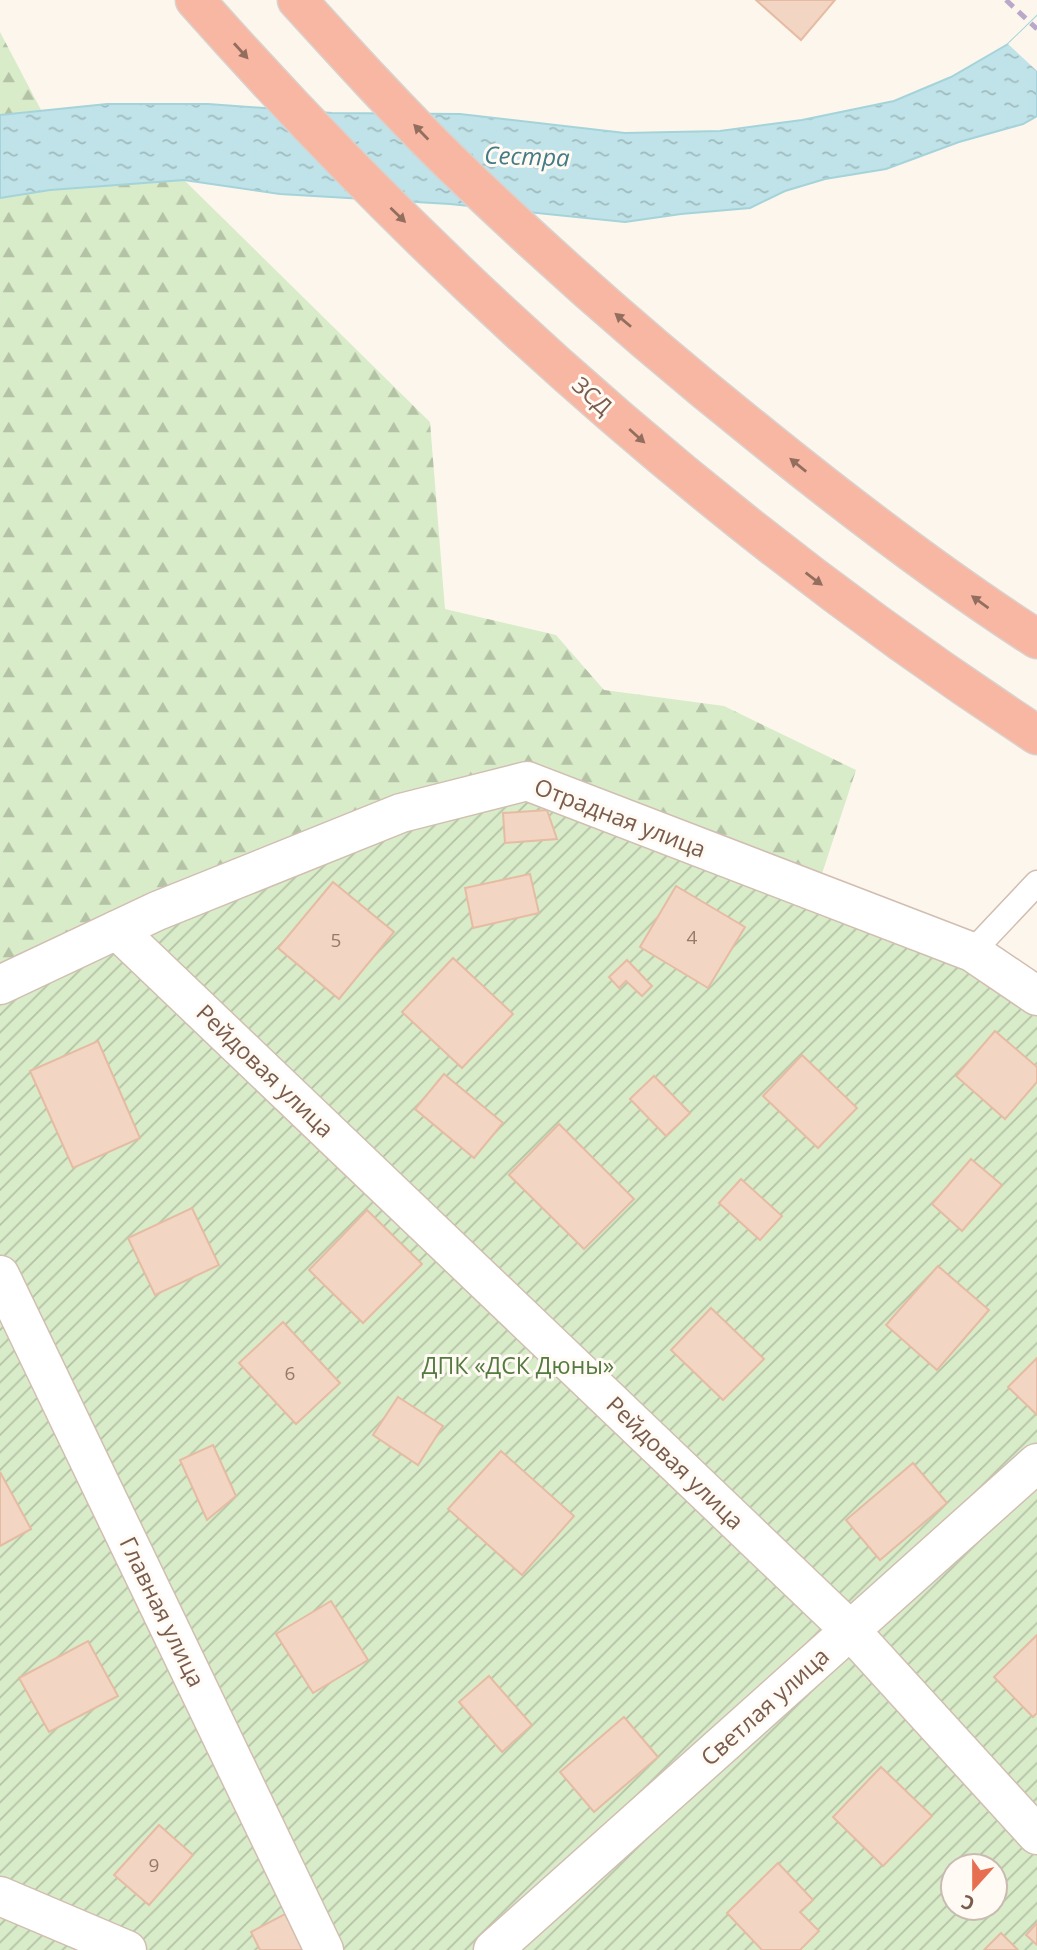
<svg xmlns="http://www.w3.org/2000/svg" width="1037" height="1950" viewBox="0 0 1037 1950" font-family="'Open Sans',sans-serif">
<defs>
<pattern id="forest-firs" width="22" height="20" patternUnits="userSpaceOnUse" patternTransform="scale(1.75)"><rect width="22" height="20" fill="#d8ecc9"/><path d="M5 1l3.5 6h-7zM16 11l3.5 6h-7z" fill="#b4c2a5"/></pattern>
<pattern id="garden-furrows" width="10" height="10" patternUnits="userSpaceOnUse" patternTransform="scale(1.75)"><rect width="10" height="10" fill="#d8ecc9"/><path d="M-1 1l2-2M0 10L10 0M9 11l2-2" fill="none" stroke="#b4c2a5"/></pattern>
<pattern id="water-ripples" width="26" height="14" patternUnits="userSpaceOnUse" patternTransform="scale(1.75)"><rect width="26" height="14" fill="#bfe3e8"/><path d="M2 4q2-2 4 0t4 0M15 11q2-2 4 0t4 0" fill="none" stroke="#a0bbbe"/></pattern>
</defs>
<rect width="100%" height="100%" fill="#fdf6ec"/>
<!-- forest -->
<g fill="url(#forest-firs)">
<polygon points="0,32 41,110 0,115"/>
<polygon points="184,180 430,422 445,609 556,635 604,690 724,706 856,770 816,892 0,985 0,198 50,190"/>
</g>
<!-- garden -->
<path fill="url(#garden-furrows)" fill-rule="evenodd" d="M 527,781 L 1037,997 L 1037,1950 L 0,1950 L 0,985 ZM 953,1866 L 995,1866 L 995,1908 L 953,1908 Z"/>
<!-- water -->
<polygon fill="url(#water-ripples)" stroke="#a5d3da" stroke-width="2" points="1037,16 1037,116 1023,124 959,142 886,169 825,179 785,191 750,208 681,214 625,222 450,204 280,194 184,180 50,190 0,198 0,115 107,104 208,104 332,113 460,114 625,133 720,131 802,120 894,101 951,77 1008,44"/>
<!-- pier -->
<polygon fill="#fdf6ec" points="1037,16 1037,71 1008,44"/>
<!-- building -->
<g fill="#f3d5c3" stroke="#e6bba3" stroke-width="2">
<polygon points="756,0 835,0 801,40"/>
<polygon points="547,810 557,839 505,843 503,813"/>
<polygon points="530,874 539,913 473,928 465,888"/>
<polygon points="333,882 394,932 339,999 278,948"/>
<polygon points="676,886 745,927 708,988 640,947"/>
<polygon points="453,958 513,1014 462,1068 402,1012"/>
<polygon points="627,960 652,986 642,996 626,981 619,988 609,977"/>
<polygon points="995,1031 1037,1067 1037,1082 1005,1119 956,1076"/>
<polygon points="98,1041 140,1138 73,1168 30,1071"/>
<polygon points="802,1055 857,1108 818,1148 763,1096"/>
<polygon points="444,1074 503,1123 474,1158 415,1109"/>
<polygon points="654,1076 690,1113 666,1136 630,1099"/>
<polygon points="559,1124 634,1199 584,1249 509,1175"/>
<polygon points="971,1159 1002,1185 962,1231 932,1204"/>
<polygon points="741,1179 782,1216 760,1240 719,1203"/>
<polygon points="192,1208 219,1265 155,1295 128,1238"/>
<polygon points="367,1210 422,1264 363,1323 309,1270"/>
<polygon points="938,1266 989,1310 937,1370 886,1325"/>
<polygon points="711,1308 764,1359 723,1400 671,1350"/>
<polygon points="283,1322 340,1383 296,1424 239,1363"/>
<polygon points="1037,1358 1037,1415 1008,1387"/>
<polygon points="398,1397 443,1426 418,1465 373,1435"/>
<polygon points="213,1445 236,1496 207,1520 180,1460"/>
<polygon points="501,1451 574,1516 522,1575 448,1509"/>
<polygon points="913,1463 947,1503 880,1560 846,1520"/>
<polygon points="0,1472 31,1529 0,1546"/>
<polygon points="331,1601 368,1660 313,1693 276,1634"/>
<polygon points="1037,1635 1037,1713 1033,1717 994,1677"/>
<polygon points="88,1641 118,1696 49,1732 19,1678"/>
<polygon points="489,1676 532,1725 502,1752 459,1702"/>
<polygon points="624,1717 658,1757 594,1812 560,1772"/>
<polygon points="881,1767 932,1816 883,1866 833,1817"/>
<polygon points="159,1825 193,1855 149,1905 114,1875"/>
<polygon points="778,1863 813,1900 800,1912 819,1931 800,1950 762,1950 727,1913"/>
<polygon points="285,1914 305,1950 260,1950 251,1932"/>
<polygon points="1037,1923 1037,1945 1026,1935"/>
<polygon points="1001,1933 1018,1950 984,1950"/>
</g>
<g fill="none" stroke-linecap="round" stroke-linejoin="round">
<!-- service casing -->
<g stroke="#d1beb0" stroke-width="27">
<polyline id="service" points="972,952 1037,883"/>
</g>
<!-- minor casing -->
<g stroke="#d1beb0" stroke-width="41">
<g id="minor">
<polyline points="117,930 850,1630 1037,1835"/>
<polyline points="0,985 157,911 401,813 527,781 972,952 1037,996"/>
<polyline points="0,1275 324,1950"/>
<polyline points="0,1896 127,1950"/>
<polyline points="493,1950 1037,1463"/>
</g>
</g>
<!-- motorway casing -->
<g stroke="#dad1cd" stroke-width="41">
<g id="motorway">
<path d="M 195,0 C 443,280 724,530 1037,735"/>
<path d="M 297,0 C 347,55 397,110 450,162 C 550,259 655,351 764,438 C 852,509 942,578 1037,639"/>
</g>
</g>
<!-- service -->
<use href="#service" stroke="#fff" stroke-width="24"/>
<!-- minor -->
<use href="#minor" stroke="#fff" stroke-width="38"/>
<!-- motorway -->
<use href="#motorway" stroke="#f7b7a3" stroke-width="38"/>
<!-- rail -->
<polyline stroke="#b9a8c9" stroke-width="5" stroke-dasharray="10 7" stroke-linecap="butt" points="1006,0 1037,29"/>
</g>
<!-- one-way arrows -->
<defs><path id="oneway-solid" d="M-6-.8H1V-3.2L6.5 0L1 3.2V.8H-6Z" transform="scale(1.75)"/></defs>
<g fill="#936e5e">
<use href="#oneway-solid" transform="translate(241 51) rotate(48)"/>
<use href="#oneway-solid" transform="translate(421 132) rotate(-134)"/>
<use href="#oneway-solid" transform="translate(398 215) rotate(44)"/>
<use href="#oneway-solid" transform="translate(623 320) rotate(-140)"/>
<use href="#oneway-solid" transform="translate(637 436) rotate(42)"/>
<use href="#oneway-solid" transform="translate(798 465) rotate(-141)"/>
<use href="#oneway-solid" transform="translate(814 579) rotate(37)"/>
<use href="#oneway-solid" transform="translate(980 602) rotate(-144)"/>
</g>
<g text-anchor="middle" stroke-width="6" stroke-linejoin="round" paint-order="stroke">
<!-- number labels -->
<g font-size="19" fill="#987a6a">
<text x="692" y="944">4</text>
<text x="336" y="947">5</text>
<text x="290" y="1380">6</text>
<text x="154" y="1872">9</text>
</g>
<!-- street labels -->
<g font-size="23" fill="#7a5c4d" stroke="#fffaf3">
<text transform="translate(592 396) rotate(42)" y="8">ЗСД</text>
<text transform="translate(620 818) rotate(21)" y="8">Отрадная улица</text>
<text transform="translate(265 1071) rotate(44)" y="8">Рейдовая улица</text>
<text transform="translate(675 1463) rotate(44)" y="8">Рейдовая улица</text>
<text transform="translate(162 1612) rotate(64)" y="8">Главная улица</text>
<text transform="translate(765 1707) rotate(-42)" y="8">Светлая улица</text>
</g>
<!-- park labels -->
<g font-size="23" fill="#537a41" stroke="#fffaf3">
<text x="518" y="1374">ДПК «ДСК Дюны»</text>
</g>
<!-- water labels -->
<g font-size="24" font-style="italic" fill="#437c86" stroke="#fffaf3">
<text transform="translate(527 157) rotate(2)" y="8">Сестра</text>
</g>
</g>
<!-- north arrow -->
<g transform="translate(974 1887) rotate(201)"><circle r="33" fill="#fffaf3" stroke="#cabbb1" stroke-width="2"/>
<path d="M0-5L12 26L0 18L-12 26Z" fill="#e76f51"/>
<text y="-10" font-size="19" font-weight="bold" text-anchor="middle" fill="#7a5c4d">С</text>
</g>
</svg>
